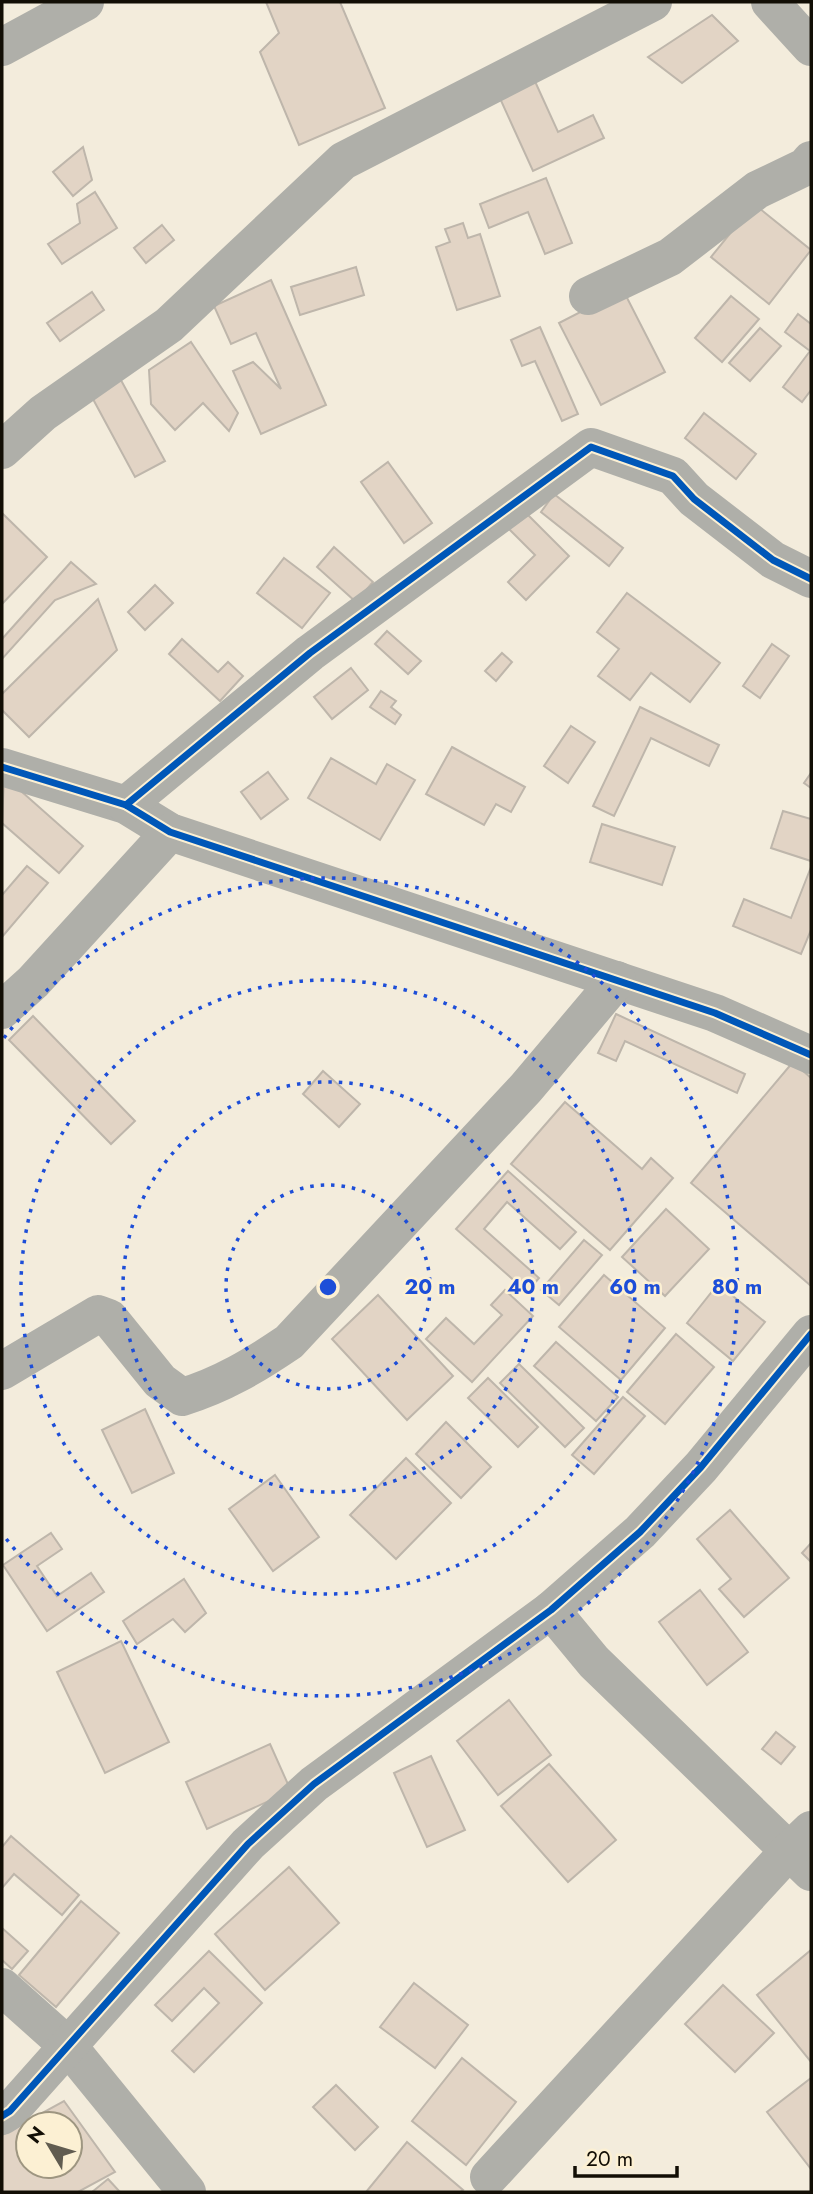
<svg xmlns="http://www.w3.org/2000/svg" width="813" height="2194" viewBox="0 0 813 2194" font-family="Jost,sans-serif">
<rect width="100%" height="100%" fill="#f3ecdc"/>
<!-- building -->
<g fill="#e2d4c5" stroke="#beb6ab" stroke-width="2" fill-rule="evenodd">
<polygon points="266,2 340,2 385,108 299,145 260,52 279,33"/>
<polygon points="712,15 738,41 682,83 648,57"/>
<polygon points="533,77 558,132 593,115 604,138 533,171 498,94"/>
<polygon points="83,147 92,180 73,196 53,172"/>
<polygon points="546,178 572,243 545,254 528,212 489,228 480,204"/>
<polygon points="95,192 117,228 62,264 48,244 80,223 77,204"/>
<polygon points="754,204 811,250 769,304 711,257"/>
<polygon points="463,223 468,238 480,234 500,296 457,310 436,247 450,242 445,229"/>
<polygon points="162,225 174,240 146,263 134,248"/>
<polygon points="356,267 364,295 300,315 291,287"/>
<polygon points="271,280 326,405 261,434 233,371 253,362 281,389 256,333 231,344 214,306"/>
<polygon points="623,290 665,372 601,405 559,323"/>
<polygon points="92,292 104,310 60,341 47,323"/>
<polygon points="731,296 759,319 722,362 695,338"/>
<polygon points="798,314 811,324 811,390 802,402 783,387 810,351 785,332"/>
<polygon points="540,327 578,414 562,421 535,361 522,366 511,340"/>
<polygon points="760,328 781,346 750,381 729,363"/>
<polygon points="191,342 238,413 229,431 203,403 175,430 151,404 149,370"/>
<polygon points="116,371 165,461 135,477 93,399"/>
<polygon points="704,413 756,454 736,479 685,438"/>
<polygon points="388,462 432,523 404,543 361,482"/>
<polygon points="554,494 623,548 609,566 541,512"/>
<polygon points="525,512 569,556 526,600 508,582 535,555 509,529"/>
<polygon points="2,513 47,557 2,604"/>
<polygon points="334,547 373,582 356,602 317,567"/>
<polygon points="284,558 330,593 302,628 257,593"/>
<polygon points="71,562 96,584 55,600 2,659 2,639"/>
<polygon points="155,585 173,603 145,630 128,612"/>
<polygon points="627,593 720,663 690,702 651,673 630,700 598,676 619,649 597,632"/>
<polygon points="98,599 117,650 29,737 2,710 2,694"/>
<polygon points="387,631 421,661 408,674 375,644"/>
<polygon points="182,639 218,672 228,662 243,676 220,701 169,654"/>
<polygon points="772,644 789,656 760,698 743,686"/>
<polygon points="502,653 512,662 496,681 485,671"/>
<polygon points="351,668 368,690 332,719 314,697"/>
<polygon points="381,691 396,701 391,707 401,715 395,724 370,707"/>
<polygon points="640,707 719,745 709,766 651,738 614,816 593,806"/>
<polygon points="571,726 595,742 568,783 544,766"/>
<polygon points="452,747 525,787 511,812 496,804 484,825 426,794"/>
<polygon points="331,758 376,784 387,764 415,780 380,840 308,798"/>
<polygon points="268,772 288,799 261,819 241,792"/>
<polygon points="811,773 811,788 804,783"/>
<polygon points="4,776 83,846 59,873 2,823"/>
<polygon points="783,811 811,819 811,861 771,848"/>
<polygon points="602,824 675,847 662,885 590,862"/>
<polygon points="27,866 48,883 2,937 2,895"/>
<polygon points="811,867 811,930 801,954 733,926 744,899 791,918"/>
<polygon points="616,1014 745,1074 737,1093 625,1041 616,1061 598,1053"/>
<polygon points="33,1016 135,1121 111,1144 9,1040"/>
<polygon points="793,1062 811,1078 810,1285 691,1183"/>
<polygon points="323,1071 360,1104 339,1127 303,1094"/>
<polygon points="565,1102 642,1169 651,1158 673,1178 610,1250 511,1164"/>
<polygon points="508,1171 576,1232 560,1249 507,1202 484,1229 539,1278 527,1292 456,1229"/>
<polygon points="666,1209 709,1249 665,1296 622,1257"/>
<polygon points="584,1240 602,1255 559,1305 541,1290"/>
<polygon points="604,1275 665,1328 621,1380 559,1327"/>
<polygon points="718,1284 765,1322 733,1361 687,1323"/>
<polygon points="505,1290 533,1316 472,1382 426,1339 446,1318 474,1344 502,1315 491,1305"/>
<polygon points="378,1295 453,1376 407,1420 332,1339"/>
<polygon points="676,1334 714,1367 665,1424 627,1392"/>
<polygon points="556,1342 618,1397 596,1421 534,1366"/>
<polygon points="519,1364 584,1428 565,1447 500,1383"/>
<polygon points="488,1378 538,1427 518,1447 468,1398"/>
<polygon points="623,1397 645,1416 594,1474 572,1455"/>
<polygon points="145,1409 174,1473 132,1493 102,1430"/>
<polygon points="446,1422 491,1467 461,1498 416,1454"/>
<polygon points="406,1458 451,1503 396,1559 350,1515"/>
<polygon points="275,1475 319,1537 273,1571 229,1509"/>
<polygon points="730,1510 789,1578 744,1617 719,1589 731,1579 697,1539"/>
<polygon points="51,1533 62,1549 37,1566 57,1596 91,1573 104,1592 47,1631 3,1565"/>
<polygon points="811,1543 811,1562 802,1553"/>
<polygon points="184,1579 206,1613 185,1632 173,1619 137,1644 123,1621"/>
<polygon points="700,1590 748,1652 707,1685 659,1622"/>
<polygon points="121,1641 169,1742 105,1773 57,1672"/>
<polygon points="509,1700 551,1755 498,1795 457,1741"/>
<polygon points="776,1732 795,1747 781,1764 762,1749"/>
<polygon points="270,1744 291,1791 207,1829 186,1782"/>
<polygon points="431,1756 465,1830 427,1847 394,1773"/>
<polygon points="549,1764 616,1840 568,1882 501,1806"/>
<polygon points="11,1836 79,1895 62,1915 14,1874 2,1888 2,1847"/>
<polygon points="289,1867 339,1923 265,1990 215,1934"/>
<polygon points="81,1901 119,1933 56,2007 19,1975"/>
<polygon points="2,1928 28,1951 12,1969 2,1960"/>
<polygon points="811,1950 811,2062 757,1995"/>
<polygon points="209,1951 262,2003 194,2072 172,2051 219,2003 204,1988 172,2021 155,2005"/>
<polygon points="414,1983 468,2025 435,2068 380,2027"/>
<polygon points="723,1985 774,2033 735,2072 685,2024"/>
<polygon points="462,2058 516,2102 466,2165 412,2121"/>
<polygon points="811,2078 811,2169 767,2112"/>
<polygon points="336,2085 378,2127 355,2150 313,2107"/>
<path d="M 64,2101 L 115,2172 L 78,2192 L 2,2192 L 2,2135 ZM 28,2124 L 70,2124 L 70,2166 L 28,2166 Z"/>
<polygon points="407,2142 463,2190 460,2192 366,2192"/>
<polygon points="108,2179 120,2192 92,2192"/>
</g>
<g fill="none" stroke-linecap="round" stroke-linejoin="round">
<!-- minor -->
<g stroke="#afafa9" stroke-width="38">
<polyline points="770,2 811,47"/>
<polyline points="2,47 85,2"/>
<polyline points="588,296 670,257 757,190 805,167 811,160"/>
<polyline points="2,450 43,413 169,325 343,161 653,2"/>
<polyline points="2,767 126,805 170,832 715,1013 811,1055"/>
<polyline points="126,805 310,653 591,447 673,476 694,499 773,560 811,579"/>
<polyline points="2,1010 33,982 170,832"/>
<path d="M 2,1371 L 98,1314 L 109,1318 L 160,1381 L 182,1397 C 222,1385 255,1365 289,1342 L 526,1088 L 617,980"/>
<polyline points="551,1610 594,1662 811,1872"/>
<polyline points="2,1987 68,2046 187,2192"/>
<polyline points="2,2116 10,2111 248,1844 314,1784 551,1610 640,1532 701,1467 811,1334"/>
<polyline points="489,2177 788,1852 811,1830"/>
</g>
<!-- cycleway casing -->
<g stroke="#fcf0d3" stroke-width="11">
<g id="cycleway">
<polyline points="2,767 126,805 170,832 715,1013 811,1055"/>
<polyline points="126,805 310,653 591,447 673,476 694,499 773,560 811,579"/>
<polyline points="2,2116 10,2111 248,1844 314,1784 551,1610 640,1532 701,1467 811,1334"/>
</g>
</g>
<!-- cycleway -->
<use href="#cycleway" stroke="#0057b8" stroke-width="7"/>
</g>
<!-- distance rings -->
<g fill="none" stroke="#1d4ed8" stroke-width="3.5" stroke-dasharray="3.5 7">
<circle cx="328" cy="1287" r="102"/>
<circle cx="328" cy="1287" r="205"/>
<circle cx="328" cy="1287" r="307"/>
<path d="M4 1038A409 409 0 1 1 4 1536"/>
</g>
<circle cx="328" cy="1287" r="10" fill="#1d4ed8" stroke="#fcf0d3" stroke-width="3.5"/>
<g font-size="21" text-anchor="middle" font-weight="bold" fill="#1d4ed8" stroke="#fcf0d3" stroke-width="5" stroke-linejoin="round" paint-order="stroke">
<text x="430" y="1294">20 m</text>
<text x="533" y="1294">40 m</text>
<text x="635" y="1294">60 m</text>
<text x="737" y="1294">80 m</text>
</g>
<!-- border -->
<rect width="813" height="2194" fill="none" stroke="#120e05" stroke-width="7"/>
<!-- north arrow -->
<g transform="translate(49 2145) rotate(308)"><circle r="33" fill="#fcf0d3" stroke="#9e9681" stroke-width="2"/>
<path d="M0-5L12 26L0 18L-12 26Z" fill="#615c50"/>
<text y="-10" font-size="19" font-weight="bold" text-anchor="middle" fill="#120e05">N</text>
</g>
<!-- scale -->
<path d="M575 2166v10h102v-10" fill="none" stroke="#120e05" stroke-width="3.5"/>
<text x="586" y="2166" font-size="21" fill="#120e05" stroke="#fcf0d3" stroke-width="5" paint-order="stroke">20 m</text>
</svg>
